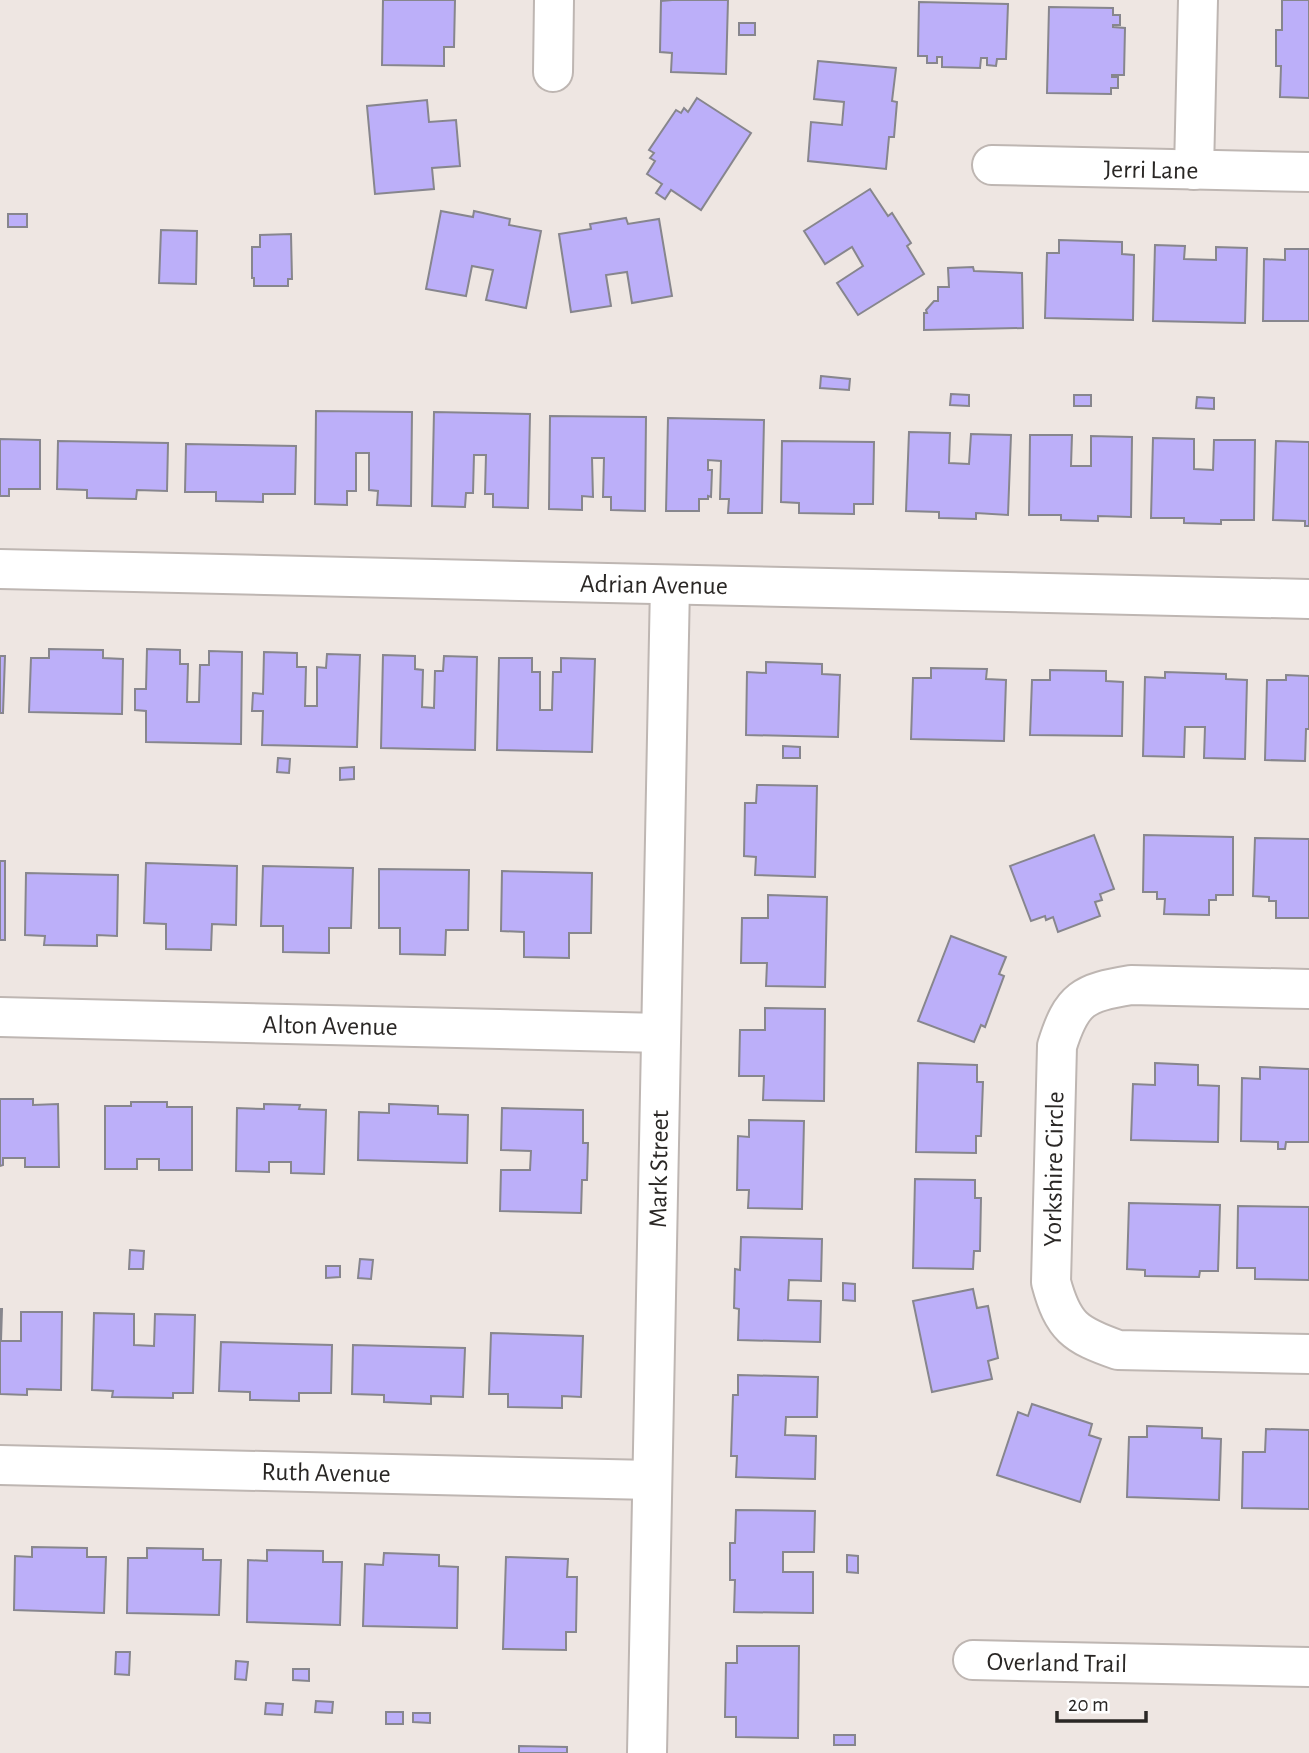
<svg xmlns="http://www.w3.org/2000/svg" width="1309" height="1753" viewBox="0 0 1309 1753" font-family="'Alegreya Sans',sans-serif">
<rect width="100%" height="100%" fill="#eee6e2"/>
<!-- building -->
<g fill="#bcaff9" stroke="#87868d" stroke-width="2">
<polygon points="383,0 455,0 454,47 444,47 444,66 382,65"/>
<polygon points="672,0 728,0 726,74 671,72 672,53 660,52 661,1"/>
<polygon points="1282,0 1309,0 1309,98 1280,97 1281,66 1276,66 1276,30 1282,30"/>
<polygon points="919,2 1008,4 1006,59 997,59 996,66 987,65 987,58 981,58 980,68 942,67 942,57 937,57 937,63 927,63 927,56 918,56"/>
<polygon points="1049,7 1113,8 1113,15 1120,15 1120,25 1113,25 1113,27 1125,28 1124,75 1112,75 1112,77 1118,77 1118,88 1111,88 1111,94 1047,93"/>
<rect x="739" y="23" width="16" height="12"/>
<polygon points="818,61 896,68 892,101 897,102 894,137 889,137 886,169 808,161 811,122 842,125 844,102 814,99"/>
<polygon points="697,98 751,133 701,210 671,190 665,199 656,193 662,184 647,174 655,161 650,158 654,153 649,150 676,110 681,113 684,108 688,112"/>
<polygon points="427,100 429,122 456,120 460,166 432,168 434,189 375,194 367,106"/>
<polygon points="870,189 888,216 892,213 911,243 907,246 924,274 858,315 837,283 863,266 852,247 825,264 804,231"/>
<polygon points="441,211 473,217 474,211 510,219 509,225 541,231 526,308 486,300 493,270 472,266 466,296 426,289"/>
<rect x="8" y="214" width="19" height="13"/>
<polygon points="626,218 628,224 659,219 672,296 632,303 627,272 606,275 611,306 571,312 559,234 591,229 590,224"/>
<polygon points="161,230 197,231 196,284 159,283"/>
<polygon points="291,234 292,279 288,279 288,286 254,286 254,278 252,278 252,247 260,247 260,235"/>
<polygon points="1059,240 1122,242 1122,254 1134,255 1133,320 1045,318 1047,253 1059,253"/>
<polygon points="1155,245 1185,246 1184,259 1216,260 1216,247 1247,248 1245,323 1153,321"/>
<polygon points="1285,249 1309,249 1309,321 1263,321 1264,259 1285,260"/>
<polygon points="973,267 974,271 1022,273 1023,328 924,330 924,313 927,313 926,310 934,301 938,301 938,287 949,287 948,268"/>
<polygon points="821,376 850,379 849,390 820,388"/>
<polygon points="951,394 969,395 969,406 950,405"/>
<rect x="1074" y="395" width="17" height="11"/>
<polygon points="1197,397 1214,398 1214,409 1196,408"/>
<polygon points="316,411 412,412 411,506 377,505 378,491 369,490 369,453 356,453 356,491 347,491 347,505 315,504"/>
<polygon points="434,412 530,414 528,508 493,507 493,494 485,494 486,455 474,455 473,493 466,493 465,507 432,506"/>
<polygon points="550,416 646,417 645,511 611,510 611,497 603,497 604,458 592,458 593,497 582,496 582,510 549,509"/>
<polygon points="668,418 764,420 762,513 728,513 729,499 720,499 721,461 708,460 708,470 712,470 711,497 708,496 708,499 699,499 699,511 666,511"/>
<polygon points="909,432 950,433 949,463 969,464 971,434 1011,435 1008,515 976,513 976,519 939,518 939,512 906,511"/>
<polygon points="1030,435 1072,435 1071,466 1091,466 1091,436 1132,437 1131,517 1098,516 1098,521 1061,520 1061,515 1029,515"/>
<polygon points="1153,438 1194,439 1194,469 1213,470 1214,440 1255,440 1254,520 1221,520 1221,524 1184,523 1184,518 1151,518"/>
<polygon points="0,439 40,440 40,489 9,489 9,496 0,496"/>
<polygon points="58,441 168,443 167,491 137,490 136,499 87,498 87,490 57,489"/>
<polygon points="782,441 874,442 873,504 854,504 854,514 799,513 799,503 781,502"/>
<polygon points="1276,441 1309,442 1309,526 1305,526 1305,521 1273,520"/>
<polygon points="186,444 296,446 295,494 263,494 263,502 216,501 216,492 185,492"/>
<polygon points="49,649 103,650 103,658 123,659 122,714 29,712 31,658 49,658"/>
<polygon points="147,649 180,650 180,664 188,664 187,702 199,702 200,665 209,665 209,651 242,652 241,744 146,742 146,711 135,710 135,689 146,689"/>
<polygon points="264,652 297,653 297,667 306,667 305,706 317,706 317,667 326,668 327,654 360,655 357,747 262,745 263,711 252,711 253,693 263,694"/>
<polygon points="383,655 415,656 415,669 423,670 422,707 434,708 435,671 443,671 444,656 477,657 475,750 381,748"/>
<polygon points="0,656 5,656 3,713 0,713"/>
<polygon points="499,658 532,658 532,672 540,672 540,710 552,710 553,672 561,672 561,658 595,659 592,752 497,750"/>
<polygon points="766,662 822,664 822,674 840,675 838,737 746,735 747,672 766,673"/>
<polygon points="931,668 987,669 986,679 1006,680 1004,741 911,739 913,678 931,678"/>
<polygon points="1050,670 1106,671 1106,681 1123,682 1122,736 1030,735 1032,680 1050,680"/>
<polygon points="1165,672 1226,674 1226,679 1247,680 1245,759 1204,758 1205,727 1185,727 1184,757 1143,756 1145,677 1165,678"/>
<polygon points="1286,675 1309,676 1309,729 1306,729 1305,761 1265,760 1267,680 1286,680"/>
<polygon points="783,746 800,747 800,758 783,758"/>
<polygon points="278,758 290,759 289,773 277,772"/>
<polygon points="354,767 354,779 340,780 340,768"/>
<polygon points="757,785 817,786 815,877 755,875 756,857 744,856 745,803 756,803"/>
<polygon points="1094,835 1114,889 1100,894 1102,900 1095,902 1100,916 1058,932 1053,917 1046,920 1045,916 1031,921 1010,866"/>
<polygon points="1144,835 1233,837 1233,895 1216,895 1216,900 1209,900 1209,915 1164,914 1165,899 1157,899 1157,892 1143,892"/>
<polygon points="1255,838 1309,839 1309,918 1276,918 1276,901 1269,901 1269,897 1253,896"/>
<rect x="0" y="861" width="5" height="79"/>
<polygon points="146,863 237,866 236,925 212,924 211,950 166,949 166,924 144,923"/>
<polygon points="263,866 353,868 351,928 329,928 329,953 283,952 283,926 261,926"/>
<polygon points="379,869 469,870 468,930 446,930 445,955 400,954 400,928 379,928"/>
<polygon points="502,871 592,873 591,933 569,933 569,958 524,957 524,932 501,931"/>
<polygon points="26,873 118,875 117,936 97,935 97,946 44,945 45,936 25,935"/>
<polygon points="768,895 827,897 825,987 766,986 767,963 741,963 742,918 768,918"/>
<polygon points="951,936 1006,957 999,974 1004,976 985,1027 981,1025 974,1042 918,1021"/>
<polygon points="765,1008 825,1009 824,1101 763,1100 764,1076 739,1076 740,1030 765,1030"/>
<polygon points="918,1063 977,1065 977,1082 983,1082 981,1136 976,1136 976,1153 916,1152"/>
<polygon points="1155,1063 1198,1065 1198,1085 1219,1086 1218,1142 1131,1140 1133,1084 1155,1085"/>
<polygon points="1260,1067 1309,1069 1309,1142 1286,1142 1285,1149 1278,1149 1278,1142 1241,1141 1242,1078 1260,1079"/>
<polygon points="0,1099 33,1099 33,1105 58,1104 59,1167 25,1167 25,1158 3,1158 3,1165 0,1166"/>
<polygon points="131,1102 167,1102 167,1107 192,1107 192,1170 159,1170 159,1159 137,1159 137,1169 105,1169 105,1106 131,1106"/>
<polygon points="264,1104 300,1105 299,1109 326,1110 324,1174 291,1173 291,1162 269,1162 269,1172 236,1171 237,1108 264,1109"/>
<polygon points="389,1104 438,1106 438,1114 468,1115 467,1163 358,1160 359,1112 389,1113"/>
<polygon points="502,1108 583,1110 583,1143 588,1143 587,1180 582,1180 581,1213 500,1211 501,1170 530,1170 531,1151 501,1150"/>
<polygon points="749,1120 804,1121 802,1209 748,1208 749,1190 737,1190 738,1136 749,1137"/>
<polygon points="915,1179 975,1180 975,1198 981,1198 980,1251 974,1251 973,1269 913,1268"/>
<polygon points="1129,1203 1220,1205 1218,1271 1200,1271 1199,1277 1145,1276 1145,1270 1127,1269"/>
<polygon points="1238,1206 1309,1207 1309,1280 1255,1279 1255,1268 1237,1268"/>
<polygon points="741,1237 822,1239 821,1281 789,1280 788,1300 821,1301 820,1342 738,1340 739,1309 734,1308 735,1269 740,1270"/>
<polygon points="130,1250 144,1251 143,1269 129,1269"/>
<polygon points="360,1259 373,1260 371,1279 358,1278"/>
<polygon points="326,1266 340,1266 340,1277 326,1278"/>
<polygon points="843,1283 855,1284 855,1301 843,1300"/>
<polygon points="973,1289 977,1308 988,1306 998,1358 988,1361 992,1379 932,1392 913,1301"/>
<polygon points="0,1309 2,1309 1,1341 21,1341 21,1312 62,1312 61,1390 27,1389 27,1395 0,1394"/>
<polygon points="94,1313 134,1314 134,1345 154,1346 155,1314 195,1315 193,1393 173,1393 173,1398 112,1397 113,1391 92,1390"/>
<polygon points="491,1333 583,1336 581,1397 562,1396 562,1408 508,1407 508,1394 489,1394"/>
<polygon points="221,1342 332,1345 331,1393 299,1393 299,1401 250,1400 250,1392 219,1391"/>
<polygon points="353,1345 465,1348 463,1397 431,1396 431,1404 384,1402 384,1395 352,1394"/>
<polygon points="738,1375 818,1377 817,1417 786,1417 785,1435 816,1436 815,1479 736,1477 737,1456 731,1456 733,1395 738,1395"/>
<polygon points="1032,1404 1092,1424 1089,1435 1101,1439 1080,1502 997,1475 1018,1412 1028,1416"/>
<polygon points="1147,1426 1202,1428 1202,1438 1221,1439 1219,1500 1127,1497 1129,1437 1147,1437"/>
<polygon points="1266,1429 1309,1430 1309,1509 1242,1508 1243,1452 1265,1452"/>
<polygon points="736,1510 815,1511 814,1552 783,1552 783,1572 813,1572 813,1613 734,1612 735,1580 730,1580 730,1543 735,1543"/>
<polygon points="32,1547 87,1548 87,1557 106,1557 104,1613 14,1610 15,1556 32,1557"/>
<polygon points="147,1548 203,1549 203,1560 221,1560 219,1615 127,1613 128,1558 147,1558"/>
<polygon points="267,1550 323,1551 323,1562 342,1562 340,1625 247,1622 248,1560 267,1561"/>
<polygon points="384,1553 439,1555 439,1566 458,1567 457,1628 363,1626 365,1564 383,1565"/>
<polygon points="847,1555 858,1556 858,1573 847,1572"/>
<polygon points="506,1557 568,1559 567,1577 577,1577 576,1632 566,1632 566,1650 503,1649"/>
<polygon points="737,1646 799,1646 798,1738 736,1737 736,1717 725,1717 726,1663 737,1663"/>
<polygon points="116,1652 130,1652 129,1675 115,1674"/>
<polygon points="236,1661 248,1662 246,1680 235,1679"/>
<polygon points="293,1669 309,1669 309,1681 293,1680"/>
<polygon points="316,1701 333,1702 332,1713 315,1712"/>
<polygon points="266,1703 283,1704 282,1715 265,1714"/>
<rect x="386" y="1712" width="17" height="12"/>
<polygon points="413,1713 430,1713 430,1723 413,1722"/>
<rect x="834" y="1735" width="21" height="10"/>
<polygon points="519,1746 567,1747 567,1753 519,1753"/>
</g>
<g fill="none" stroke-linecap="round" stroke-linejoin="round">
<!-- minor casing -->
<g stroke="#beb6b2" stroke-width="42">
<g id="minor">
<polyline points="553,72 554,0"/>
<polyline points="992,165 1309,172"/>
<polyline points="1194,170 1198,0"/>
<polyline points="0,569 1309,599"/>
<path d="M 1309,989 L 1131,985 C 1083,993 1072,998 1057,1046 L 1051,1282 C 1063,1327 1075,1335 1118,1350 L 1309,1354"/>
<polyline points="0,1017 661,1033"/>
<polyline points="0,1465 652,1480"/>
<polyline points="973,1660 1309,1667"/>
<polyline points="647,1753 670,585"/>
</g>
</g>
<!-- minor -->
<use href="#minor" stroke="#fff" stroke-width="38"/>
</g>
<g text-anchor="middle" stroke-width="5" stroke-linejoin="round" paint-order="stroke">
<!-- street labels -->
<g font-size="26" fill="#2a2725" stroke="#fff">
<text transform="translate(1151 169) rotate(1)" y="9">Jerri Lane</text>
<text transform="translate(654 584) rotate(1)" y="9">Adrian Avenue</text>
<text transform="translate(330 1025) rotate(1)" y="9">Alton Avenue</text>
<text transform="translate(658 1169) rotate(-89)" y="9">Mark Street</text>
<text transform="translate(1053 1169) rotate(-89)" y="9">Yorkshire Circle</text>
<text transform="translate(326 1472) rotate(1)" y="9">Ruth Avenue</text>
<text transform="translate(1057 1662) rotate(1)" y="9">Overland Trail</text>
</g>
</g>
<!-- scale -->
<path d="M1057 1711v10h89v-10" fill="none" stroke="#2a2725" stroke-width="3.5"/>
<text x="1068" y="1711" font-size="21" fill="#2a2725" stroke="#ffffff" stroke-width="5" paint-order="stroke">20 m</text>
</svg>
